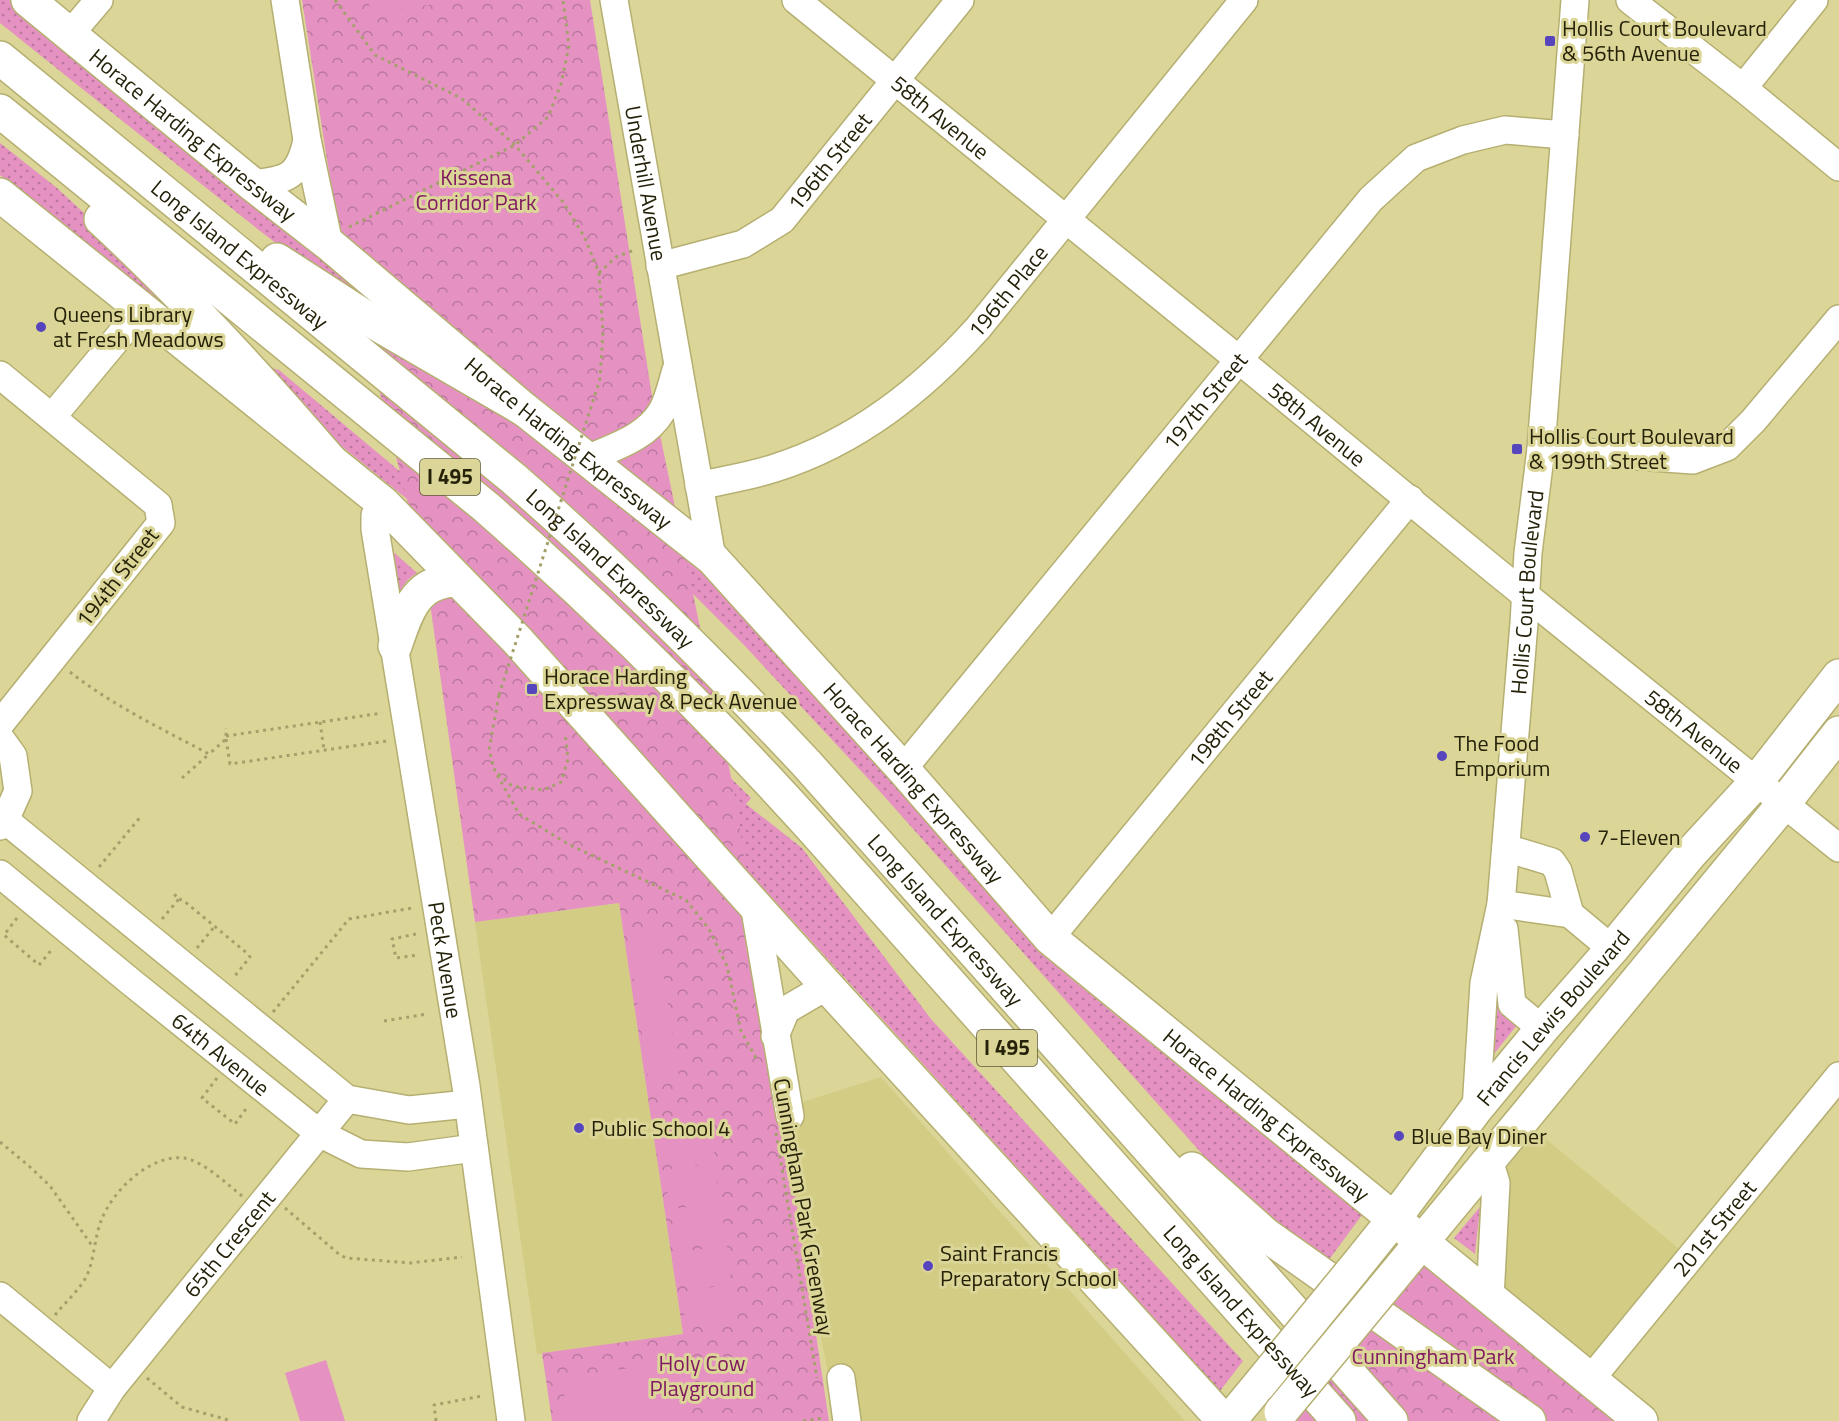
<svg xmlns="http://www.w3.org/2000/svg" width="1839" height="1421" viewBox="0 0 1839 1421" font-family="'Titillium Web',sans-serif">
<defs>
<pattern id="grass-dots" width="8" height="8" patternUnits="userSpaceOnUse" patternTransform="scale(1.5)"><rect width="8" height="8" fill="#e592c3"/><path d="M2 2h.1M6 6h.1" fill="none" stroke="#b9779d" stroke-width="1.8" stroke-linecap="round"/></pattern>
<pattern id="park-crowns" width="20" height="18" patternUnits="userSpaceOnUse" patternTransform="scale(1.5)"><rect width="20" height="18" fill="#e592c3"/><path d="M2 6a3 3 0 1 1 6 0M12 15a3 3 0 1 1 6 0" fill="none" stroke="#b9779d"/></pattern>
</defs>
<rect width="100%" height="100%" fill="#dbd697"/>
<!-- built -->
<g fill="#d2cc84">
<polygon points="619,903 683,1334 537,1354 475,922"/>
<polygon points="881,1077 1185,1421 837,1421 778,1110"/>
<polygon points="1530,1126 1683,1252 1592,1365 1499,1289 1504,1158"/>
</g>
<!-- grass -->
<g fill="url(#grass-dots)">
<polygon points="0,0 9,0 203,158 363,294 342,293 260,231 0,23"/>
<polygon points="0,143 57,188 111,238 198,336 0,175"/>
<polygon points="271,368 279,370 471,531 560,610 751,798 746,804 802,848 931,1019 1243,1361 1220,1391 417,507 309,420 270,378"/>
<polygon points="437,372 698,562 1042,949 1069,977 1362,1215 1328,1261 1280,1230 1203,1155 875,786 743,644 659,560"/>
<path d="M 390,549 L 417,573 C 405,580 401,588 396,601 Z"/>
<polygon points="1496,1005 1517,1025 1490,1059"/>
<polygon points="1480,1207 1475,1254 1454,1238"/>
</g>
<!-- park -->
<g fill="url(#park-crowns)">
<polygon points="302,0 590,0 652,396 735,796 829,1421 552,1421 542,1353 683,1334 619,903 475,922 426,575 337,223"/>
<polygon points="1425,1265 1620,1421 1293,1421"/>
</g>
<!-- garden -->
<g fill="#e592c3">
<polygon points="368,0 463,0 371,13"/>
<polygon points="656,926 679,1077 649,1081 626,929"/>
<polygon points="708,1122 715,1156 663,1164 658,1130"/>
<polygon points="714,1163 719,1196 669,1204 664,1170"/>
<polygon points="721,1203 725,1237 675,1244 671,1209"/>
<polygon points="727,1246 731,1278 680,1284 676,1252"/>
<polygon points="732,1284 738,1318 686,1326 681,1292"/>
<polygon points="326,1360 345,1421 300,1421 285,1373"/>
<polygon points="670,1362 678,1421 568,1421 562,1378"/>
</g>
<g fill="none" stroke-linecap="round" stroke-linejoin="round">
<!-- minor casing -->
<g stroke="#b5af71" stroke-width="30">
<g id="minor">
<polyline points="285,0 307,140 329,244"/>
<path id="s1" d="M 614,0 L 712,558"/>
<path id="s2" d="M 796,0 L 1238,359 L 1498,573 L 1839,848"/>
<polyline points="1630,0 1743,88 1839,167"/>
<polyline points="70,34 99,0"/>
<polyline points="1743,88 1814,0"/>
<path d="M 252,184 C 288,180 299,177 307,140"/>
<path id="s3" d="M 660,266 L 743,244 L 782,220 L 960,0"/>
<polyline points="0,375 158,505 161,523 0,724"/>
<polyline points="52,417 141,310"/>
<polyline points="1541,449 1693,460 1727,447 1753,421 1839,319"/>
<path d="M 587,459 C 614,447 646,438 662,411 C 669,398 672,383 676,370"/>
<path id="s4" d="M 699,486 C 724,480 751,476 775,468 C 857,442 922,390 978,328 L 1244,0"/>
<path id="s5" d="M 383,503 L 375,515 L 375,529 L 466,1086 L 511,1421"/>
<polyline points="0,738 13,756 18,791 5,820 0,826"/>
<path id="s6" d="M 903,769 L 1371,199 L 1416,158 L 1463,140 L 1505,130 L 1565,135"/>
<polyline points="5,820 347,1099 409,1110 468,1104"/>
<polyline points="1506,848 1552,862 1558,871 1570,914"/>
<path id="s7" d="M 0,874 L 131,982 L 319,1133 L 361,1154 L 408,1157 L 474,1148"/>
<polyline points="754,904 790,1116"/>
<polyline points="1501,904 1570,914 1612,949"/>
<polyline points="1504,929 1512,1004 1542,1029"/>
<path id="s8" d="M 1050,938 L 1410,499"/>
<polyline points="775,1036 786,1010 827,986"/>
<path id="s9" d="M 1476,1109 L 1484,983 L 1501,904 L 1524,623 L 1528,553 L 1541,449 L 1575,0"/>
<polyline points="1489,1160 1496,1183 1490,1298"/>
<polyline points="0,1296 112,1388"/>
<polyline points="841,1378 847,1421"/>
<path id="s10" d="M 1590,1380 L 1839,1076"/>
<path id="s11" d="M 91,1421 L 112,1388 L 347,1099"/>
</g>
</g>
<!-- major casing -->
<g stroke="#b5af71" stroke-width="36">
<g id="major">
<path id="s12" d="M 28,0 L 252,184 L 329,244 L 525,410 L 712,558 L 903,769 L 1050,938 L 1641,1421"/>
<polyline points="0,195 383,503 517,640 827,986 1224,1421"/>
<path d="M 395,646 C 407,612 415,580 458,580"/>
<path id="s13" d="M 1353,1270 L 1394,1219 L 1476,1109 L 1542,1029 L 1612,949 L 1690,854 L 1757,781 L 1839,676"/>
<polyline points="1382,1290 1784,803 1839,733"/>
<polyline points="1229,1421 1259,1385"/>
</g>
</g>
<!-- highway casing -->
<g stroke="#b5af71" stroke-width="36">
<g id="highway">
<path id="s14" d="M 0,58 L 514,479 C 617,569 713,664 806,763 L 1391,1421"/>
<path id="s15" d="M 0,111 L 486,507 C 601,608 709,714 811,827 L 1339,1421"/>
<path d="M 101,219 C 182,294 258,376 330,460"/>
<polyline points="277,260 370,320 525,410"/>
<polyline points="1192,1169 1266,1235 1529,1421"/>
</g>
</g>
<!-- path -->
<g stroke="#a4a06c" stroke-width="3" stroke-dasharray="3 4.5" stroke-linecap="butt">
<polyline points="335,0 375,55 461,98 515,145 563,202 585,238 599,273 603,332 600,379"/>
<polyline points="349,227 515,145 548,117 561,84 569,46 563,0"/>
<polyline points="599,273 616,257 634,250"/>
<path d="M 70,672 C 112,705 162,729 209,754 L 226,739 L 226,728"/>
<polyline points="499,695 489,750 495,771 519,814 568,844 686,900 709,929 727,966 741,1031 756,1058"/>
<polyline points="320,722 324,750"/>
<polyline points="226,736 382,713"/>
<polyline points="226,739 230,764 387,741"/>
<polyline points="498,774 512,786 544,790 561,782 568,759 565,733"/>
<polyline points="182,778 209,754"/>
<polyline points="99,867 142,815"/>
<polyline points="179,899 184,901 248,954 250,957 234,977"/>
<polyline points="17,918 4,935 39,965 53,948"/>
<polyline points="162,919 179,899 174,894"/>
<polyline points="416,934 392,939 396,958 418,955"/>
<polyline points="197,948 215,926"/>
<polyline points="273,1012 349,919 412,908"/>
<polyline points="384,1021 427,1014"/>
<polyline points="217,1078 202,1098 235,1124 248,1106"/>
<polyline points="776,1133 817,1378"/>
<polyline points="0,1142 29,1166 50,1186 93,1247"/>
<polyline points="285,1208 340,1255 346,1258 410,1263 462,1257"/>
<path d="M 55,1315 C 65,1303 77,1292 85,1279 C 94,1264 94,1239 101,1221 C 112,1191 150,1154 184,1158 C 203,1161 227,1184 242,1196"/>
<polyline points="147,1378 182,1407 232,1421"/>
<polyline points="436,1421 434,1405 482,1396"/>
<polyline points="803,1421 823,1418"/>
</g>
<!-- minor -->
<use href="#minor" stroke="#fff" stroke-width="27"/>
<!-- major -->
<use href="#major" stroke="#fff" stroke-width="33"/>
<!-- highway -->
<use href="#highway" stroke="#fff" stroke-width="33"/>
<!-- major-bridge casing -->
<g stroke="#b5af71" stroke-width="36" stroke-linecap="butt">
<g id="major-bridge">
<polyline points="1259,1385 1353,1270"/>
<polyline points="1281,1412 1382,1290"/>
</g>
</g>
<!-- path-bridge -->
<polyline stroke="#a4a06c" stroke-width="3" stroke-dasharray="3 4.5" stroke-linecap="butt" points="499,695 600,379"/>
<!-- major-bridge -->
<use href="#major-bridge" stroke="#fff" stroke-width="33"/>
</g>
<!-- markers -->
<g fill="#5645bd" stroke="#dbd697" stroke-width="2">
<rect x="1544" y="35" width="12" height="12" rx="3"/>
<circle cx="41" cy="327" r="6"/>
<rect x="1511" y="443" width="12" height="12" rx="3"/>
<rect x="526" y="683" width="12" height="12" rx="3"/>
<circle cx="1442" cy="756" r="6"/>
<circle cx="1585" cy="837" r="6"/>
<circle cx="579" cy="1128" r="6"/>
<circle cx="1399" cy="1136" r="6"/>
<circle cx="928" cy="1266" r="6"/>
</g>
<g text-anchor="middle" stroke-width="6" stroke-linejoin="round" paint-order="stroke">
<!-- shield labels -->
<g fill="#dbd697" stroke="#5c5834" stroke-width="1.5">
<rect x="420" y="459" width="60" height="36" rx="4.5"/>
<rect x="977" y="1030" width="60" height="36" rx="4.5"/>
</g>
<g font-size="21" font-weight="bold" fill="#252209">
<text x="450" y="484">I 495</text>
<text x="1007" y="1055">I 495</text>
</g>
<!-- poi labels -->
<g font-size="22" fill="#252209" stroke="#dbd697" text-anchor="start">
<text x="1562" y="36">Hollis Court Boulevard<tspan x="1562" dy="25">&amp; 56th Avenue</tspan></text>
<text x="53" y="322">Queens Library<tspan x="53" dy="25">at Fresh Meadows</tspan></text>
<text x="1529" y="444">Hollis Court Boulevard<tspan x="1529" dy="25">&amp; 199th Street</tspan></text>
<text x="544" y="684">Horace Harding<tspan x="544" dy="25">Expressway &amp; Peck Avenue</tspan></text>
<text x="1454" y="751">The Food<tspan x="1454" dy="25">Emporium</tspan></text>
<text x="1597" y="845">7-Eleven</text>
<text x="591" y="1136">Public School 4</text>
<text x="1411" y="1144">Blue Bay Diner</text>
<text x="940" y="1261">Saint Francis<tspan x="940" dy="25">Preparatory School</tspan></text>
</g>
<!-- street labels -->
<g font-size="22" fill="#252209" stroke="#dbd697">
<text dy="8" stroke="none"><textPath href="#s2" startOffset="186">58th Avenue</textPath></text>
<text dy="8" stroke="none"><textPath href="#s12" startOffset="213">Horace Harding Expressway</textPath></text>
<text dy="8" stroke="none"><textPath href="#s3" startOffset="207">196th Street</textPath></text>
<text dy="8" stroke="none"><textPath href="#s1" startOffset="186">Underhill Avenue</textPath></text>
<text dy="8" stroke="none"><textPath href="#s14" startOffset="310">Long Island Expressway</textPath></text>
<text dy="8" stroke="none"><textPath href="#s4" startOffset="375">196th Place</textPath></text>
<text dy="8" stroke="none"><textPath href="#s6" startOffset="476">197th Street</textPath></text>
<text dy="8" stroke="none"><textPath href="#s2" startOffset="672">58th Avenue</textPath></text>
<text dy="8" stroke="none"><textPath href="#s12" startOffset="699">Horace Harding Expressway</textPath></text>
<text dy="8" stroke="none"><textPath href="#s14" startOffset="796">Long Island Expressway</textPath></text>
<text transform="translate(117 577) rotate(-52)" y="8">194th Street</text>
<text dy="8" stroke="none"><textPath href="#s9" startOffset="520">Hollis Court Boulevard</textPath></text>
<text dy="8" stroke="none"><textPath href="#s8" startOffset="284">198th Street</textPath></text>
<text dy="8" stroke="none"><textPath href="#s2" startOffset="1158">58th Avenue</textPath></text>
<text dy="8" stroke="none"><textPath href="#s12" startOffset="1185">Horace Harding Expressway</textPath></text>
<text dy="8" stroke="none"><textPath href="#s14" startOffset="1282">Long Island Expressway</textPath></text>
<text dy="8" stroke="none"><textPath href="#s5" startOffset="465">Peck Avenue</textPath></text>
<text dy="8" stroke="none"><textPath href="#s13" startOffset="322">Francis Lewis Boulevard</textPath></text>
<text dy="8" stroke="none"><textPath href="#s7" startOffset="285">64th Avenue</textPath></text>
<text dy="8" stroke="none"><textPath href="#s12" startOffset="1671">Horace Harding Expressway</textPath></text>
<text transform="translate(804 1207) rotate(80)" y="8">Cunningham Park Greenway</text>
<text dy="8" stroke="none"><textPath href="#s10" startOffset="196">201st Street</textPath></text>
<text dy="8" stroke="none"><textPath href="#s11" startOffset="225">65th Crescent</textPath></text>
<text dy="8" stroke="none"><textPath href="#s15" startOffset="1731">Long Island Expressway</textPath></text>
</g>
<!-- park labels -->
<g font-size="22" fill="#821a62" stroke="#dbd697">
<text x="476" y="185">Kissena<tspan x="476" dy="25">Corridor Park</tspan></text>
<text x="1433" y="1364">Cunningham Park</text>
<text x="702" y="1371">Holy Cow<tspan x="702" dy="25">Playground</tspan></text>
</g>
</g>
</svg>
